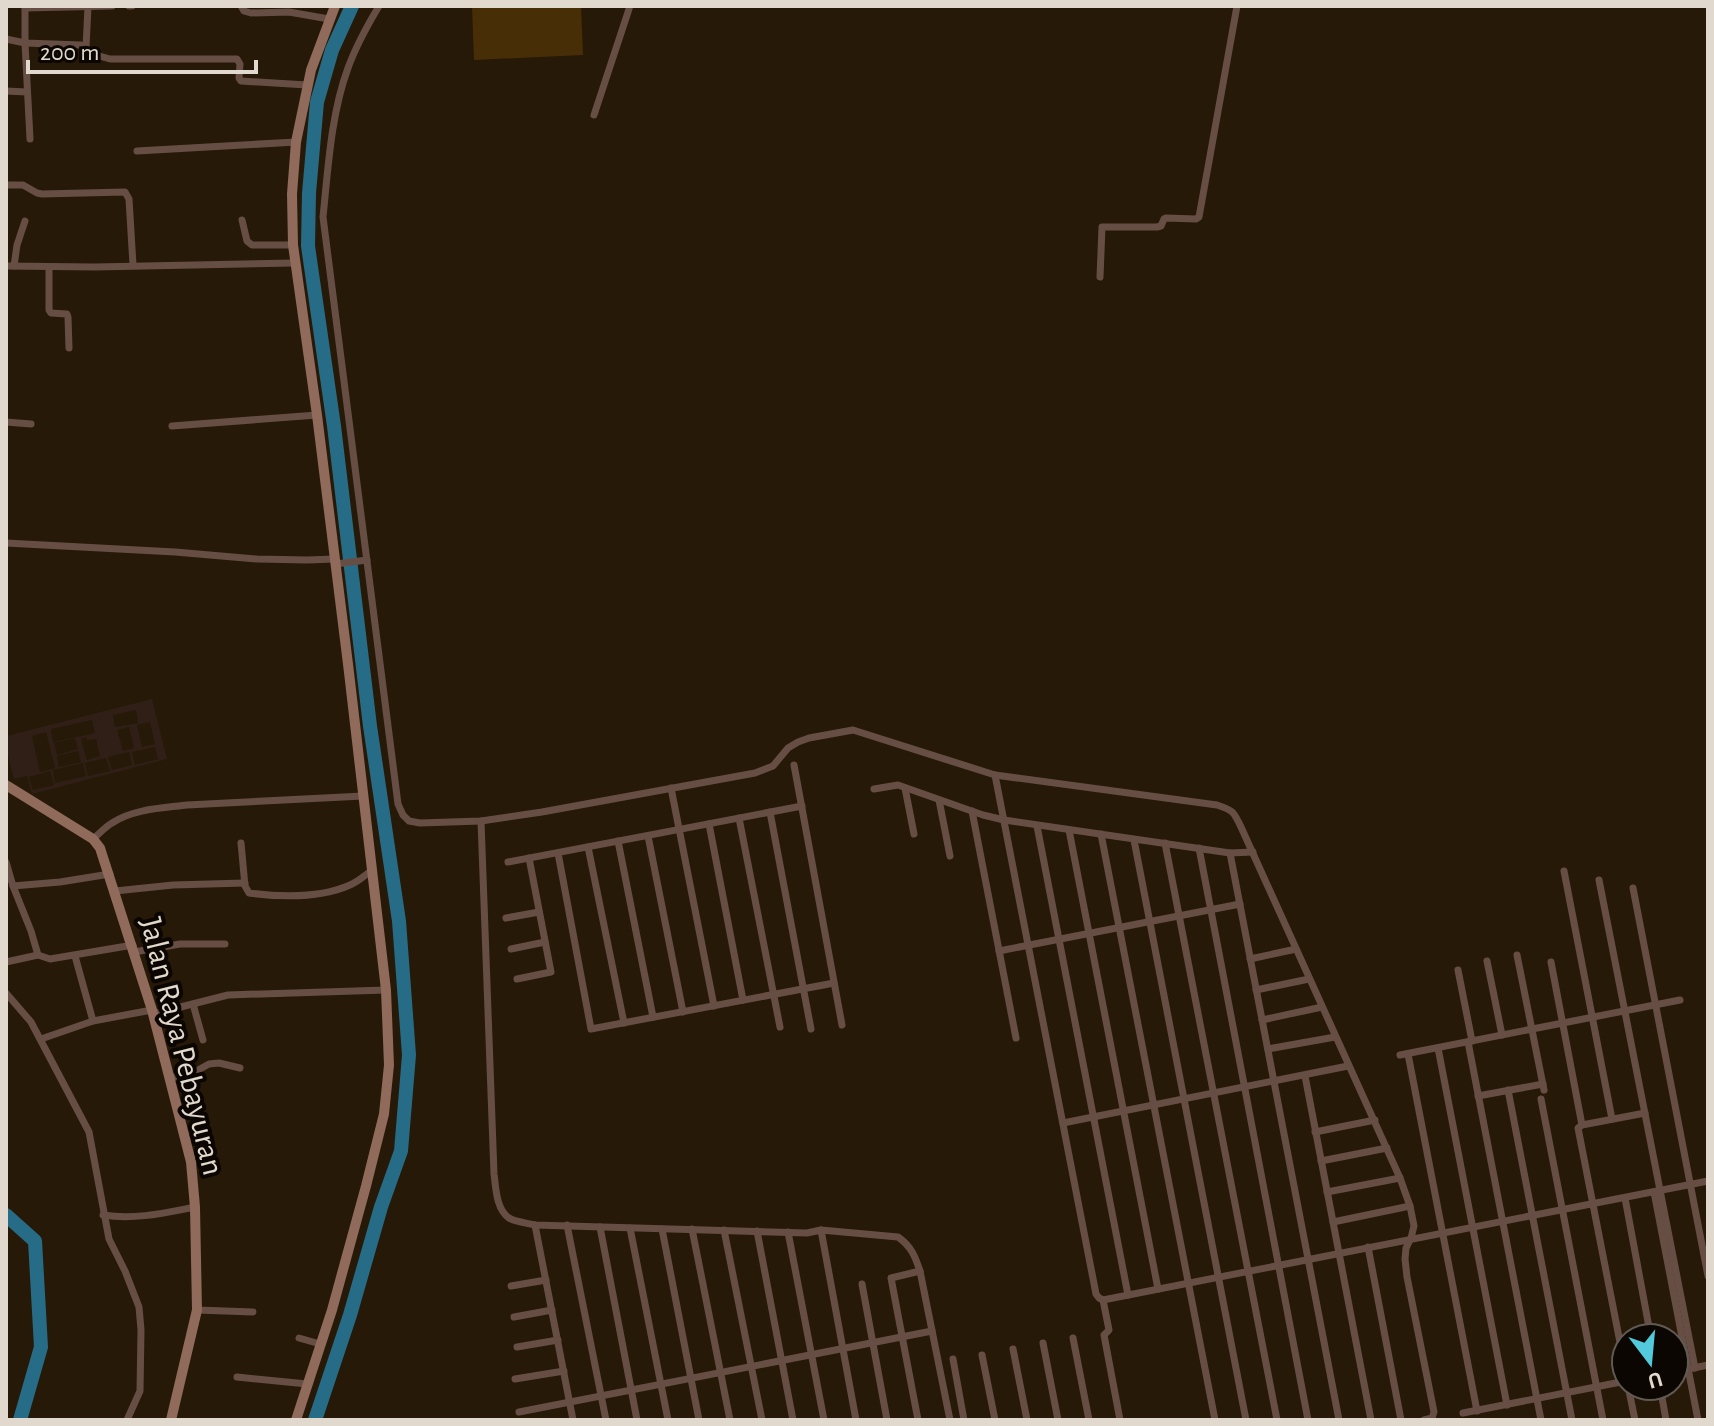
<svg xmlns="http://www.w3.org/2000/svg" width="1714" height="1426" viewBox="0 0 1714 1426" font-family="'Alegreya Sans',sans-serif">
<rect width="100%" height="100%" fill="#261907"/>
<!-- education -->
<path fill="#2f1f16" fill-rule="evenodd" d="M 152,699 L 167,759 L 32,794 L 27,776 L 14,779 L 6,748 L 6,736 ZM 136,710 L 138,723 L 115,727 L 113,715 ZM 92,720 L 95,733 L 53,742 L 51,729 ZM 150,722 L 155,744 L 142,747 L 137,725 ZM 129,727 L 134,748 L 123,751 L 117,730 ZM 46,732 L 55,768 L 40,772 L 32,736 ZM 86,737 L 87,740 L 96,739 L 100,756 L 87,760 L 81,739 ZM 75,738 L 78,749 L 57,755 L 54,743 ZM 155,747 L 158,759 L 135,765 L 132,752 ZM 78,751 L 81,762 L 59,767 L 57,756 ZM 129,752 L 132,765 L 112,770 L 108,757 ZM 106,758 L 110,771 L 88,776 L 85,763 ZM 83,763 L 86,776 L 55,783 L 53,770 ZM 50,771 L 54,785 L 33,790 L 29,777 Z"/>
<!-- green -->
<polygon fill="#472e07" points="472,6 581,6 583,55 474,60"/>
<g fill="none" stroke-linecap="round" stroke-linejoin="round">
<!-- river -->
<g stroke="#276c86" stroke-width="14">
<polyline points="6,1215 35,1241 41,1347 20,1420"/>
<polyline points="315,1420 350,1315 381,1207 401,1151 409,1055 399,921 370,726 334,426 308,246 309,193 317,102 332,50 352,6"/>
</g>
<!-- street -->
<g stroke="#664e45" stroke-width="7">
<polyline points="25,6 25,43 30,139"/>
<polyline points="129,6 132,6"/>
<polyline points="241,6 244,11 251,13 289,12 329,19"/>
<path d="M 379,6 C 367,26 356,46 348,68 C 331,114 328,169 323,217 L 398,804 L 403,815 L 409,821 L 420,823 L 481,821 L 542,812 L 755,773 L 773,766 L 788,748 L 798,742 L 809,738 L 853,730 L 995,775 L 1217,805 C 1233,810 1234,812 1241,827 L 1400,1178 L 1410,1206 L 1414,1226 L 1411,1238 L 1406,1248 L 1405,1259 L 1407,1277 L 1434,1412 L 1432,1418 L 1424,1420"/>
<polyline points="25,8 112,6"/>
<polyline points="6,39 25,43 81,45 96,55 110,59 237,59 240,64 239,78 241,81 307,85"/>
<polyline points="86,47 88,7"/>
<polyline points="6,91 27,92"/>
<polyline points="594,115 630,6"/>
<polyline points="137,151 296,142"/>
<polyline points="6,185 23,185 37,193 42,194 125,192 129,199 133,265"/>
<polyline points="242,220 247,241 252,245 293,245"/>
<polyline points="6,266 95,267 294,263"/>
<polyline points="14,266 17,245 25,221"/>
<polyline points="49,267 49,310 51,313 67,314 68,317 69,348"/>
<polyline points="1100,277 1102,227 1157,227 1161,226 1164,219 1166,218 1196,219 1199,217 1237,6"/>
<polyline points="6,422 31,424"/>
<polyline points="172,426 317,415"/>
<polyline points="6,543 175,552 257,559 307,560 335,559"/>
<polyline points="336,564 367,560"/>
<polyline points="794,765 842,1025"/>
<polyline points="995,775 1096,1294 1099,1298 1103,1300 1109,1330 1104,1335 1120,1420"/>
<polyline points="671,788 714,1006"/>
<polyline points="905,788 914,834"/>
<polyline points="874,789 898,785 983,815 1004,820 1230,853 1253,852"/>
<polyline points="939,800 950,856"/>
<polyline points="972,811 1016,1038"/>
<polyline points="770,812 811,1029"/>
<polyline points="739,818 780,1027"/>
<path d="M 481,821 L 494,1174 C 496,1188 496,1209 509,1218 C 515,1222 527,1223 535,1225 L 807,1233 L 821,1230 L 856,1420"/>
<polyline points="709,824 743,1000"/>
<polyline points="1037,826 1128,1295"/>
<polyline points="1069,830 1158,1289"/>
<polyline points="1101,834 1215,1420"/>
<polyline points="648,836 683,1012"/>
<path d="M 93,839 C 99,834 105,827 112,823 C 133,809 163,808 187,805 L 363,796"/>
<polyline points="1134,840 1246,1420"/>
<polyline points="618,841 653,1017"/>
<path d="M 241,843 L 245,886 L 249,893 C 280,897 321,898 350,885 C 358,882 364,876 371,871"/>
<polyline points="1165,843 1277,1420"/>
<polyline points="588,847 624,1023"/>
<polyline points="1199,848 1308,1420"/>
<polyline points="558,853 591,1029 834,983"/>
<polyline points="1230,853 1339,1420"/>
<polyline points="6,862 13,886"/>
<polyline points="508,862 802,806"/>
<polyline points="1564,871 1612,1119"/>
<polyline points="110,874 60,882 13,886 31,931 38,955 50,959 133,945"/>
<polyline points="1599,880 1695,1368"/>
<polyline points="1633,888 1708,1276"/>
<polyline points="115,891 173,885 245,883"/>
<polyline points="506,918 539,912"/>
<polyline points="511,949 545,942"/>
<polyline points="999,951 1240,904"/>
<polyline points="134,952 180,944 225,944"/>
<polyline points="1517,955 1544,1090"/>
<polyline points="75,956 93,1021"/>
<polyline points="1250,959 1296,949"/>
<polyline points="1487,961 1502,1035"/>
<polyline points="6,962 38,955"/>
<polyline points="1551,962 1582,1125"/>
<polyline points="1458,970 1472,1041"/>
<polyline points="517,979 551,972 529,858"/>
<polyline points="1256,990 1309,979"/>
<polyline points="6,993 31,1022 89,1132 109,1239 125,1271 139,1307 141,1330 140,1391 127,1420"/>
<polyline points="193,1004 203,1040"/>
<polyline points="153,1014 228,995 386,990"/>
<polyline points="1262,1020 1322,1007"/>
<polyline points="41,1039 93,1021 152,1010"/>
<polyline points="1468,1042 1541,1420"/>
<polyline points="1438,1048 1507,1405"/>
<polyline points="1268,1049 1335,1037"/>
<polyline points="1408,1054 1477,1411"/>
<polyline points="1400,1055 1680,1000"/>
<polyline points="1305,1076 1371,1420"/>
<polyline points="170,1078 191,1074 209,1064 219,1063 240,1068"/>
<polyline points="1508,1090 1572,1420"/>
<polyline points="1478,1096 1543,1084"/>
<polyline points="1541,1099 1603,1420"/>
<polyline points="1063,1123 1348,1066"/>
<polyline points="1315,1132 1375,1120"/>
<polyline points="1321,1161 1387,1148"/>
<polyline points="1327,1192 1400,1178"/>
<polyline points="1654,1192 1698,1420"/>
<polyline points="1625,1198 1651,1338"/>
<path d="M 103,1215 C 135,1220 164,1213 195,1207"/>
<polyline points="1333,1222 1410,1206"/>
<polyline points="535,1225 573,1420"/>
<polyline points="567,1225 606,1420"/>
<polyline points="600,1227 637,1420"/>
<polyline points="630,1228 668,1420"/>
<polyline points="662,1229 699,1420"/>
<polyline points="692,1229 730,1420"/>
<polyline points="724,1230 762,1420"/>
<path d="M 821,1230 L 898,1237 C 911,1246 915,1256 920,1271 L 950,1420"/>
<polyline points="757,1231 793,1420"/>
<polyline points="788,1232 824,1420"/>
<polyline points="1368,1247 1401,1420"/>
<polyline points="862,1284 887,1420"/>
<polyline points="511,1286 546,1280"/>
<polyline points="1103,1300 1708,1181"/>
<polyline points="197,1310 253,1312"/>
<polyline points="514,1317 552,1310"/>
<polyline points="299,1338 320,1344"/>
<polyline points="1073,1338 1089,1420"/>
<polyline points="1043,1343 1058,1420"/>
<polyline points="517,1347 558,1340"/>
<polyline points="1013,1349 1027,1420"/>
<polyline points="982,1355 995,1420"/>
<polyline points="953,1359 964,1420"/>
<polyline points="1674,1372 1708,1365"/>
<polyline points="1626,1373 1578,1128 1582,1125 1645,1113"/>
<polyline points="237,1377 307,1384"/>
<polyline points="515,1379 564,1371"/>
<polyline points="1628,1386 1635,1420"/>
<polyline points="1660,1386 1666,1420"/>
<polyline points="519,1412 932,1331"/>
<polyline points="1463,1413 1626,1381"/>
<polyline points="918,1420 891,1278 920,1271"/>
</g>
<!-- secondary -->
<g stroke="#906a5b" stroke-width="10">
<polyline points="6,785 93,839 100,848 152,1010 191,1162 195,1207 197,1310 171,1420"/>
<polyline points="296,1420 332,1310 366,1186 384,1114 389,1065 386,990 348,664 317,415 293,245 292,194 296,142 311,70 335,6"/>
</g>
</g>
<g text-anchor="middle" stroke-width="8" stroke-linejoin="round" paint-order="stroke">
<!-- street labels -->
<g font-size="32" fill="#e2d9ce" stroke="#0b0602">
<text transform="translate(183 1046) rotate(76)" y="11">Jalan Raya Pebayuran</text>
</g>
</g>
<!-- border -->
<rect width="1714" height="1426" fill="none" stroke="#e2d9ce" stroke-width="16"/>
<!-- north arrow -->
<g transform="translate(1650 1362) rotate(164)"><circle r="38" fill="#0b0602" stroke="#615a54" stroke-width="2"/>
<path d="M0-6L14 30L0 20L-14 30Z" fill="#53cadc"/>
<text y="-12" font-size="22" font-weight="bold" text-anchor="middle" fill="#e2d9ce">U</text>
</g>
<!-- scale -->
<path d="M28 60v12h228v-12" fill="none" stroke="#e2d9ce" stroke-width="4"/>
<text x="40" y="60" font-size="24" fill="#e2d9ce" stroke="#0b0602" stroke-width="6" paint-order="stroke">200 m</text>
</svg>
